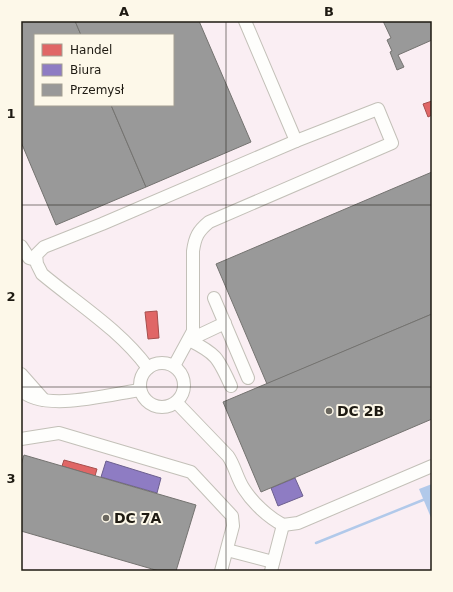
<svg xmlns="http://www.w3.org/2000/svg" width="453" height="592" viewBox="0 0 453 592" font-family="'DejaVu Sans',sans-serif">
<rect width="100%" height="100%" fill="#f8f6ee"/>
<!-- commercial -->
<path fill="#faeef3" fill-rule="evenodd" d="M 21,21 L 432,21 L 432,571 L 21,571 ZM 35,35 L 173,35 L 173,105 L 35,105 Z"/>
<!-- water -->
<polygon fill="#b1c9ea" points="432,484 432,520 419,489"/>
<!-- shops -->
<g fill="#e06666" stroke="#a64f4d">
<polygon points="432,101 432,115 428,117 423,104"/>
<polygon points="157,311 159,338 148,339 145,312"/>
<polygon points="64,460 97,469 95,476 62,466"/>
</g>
<!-- offices -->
<g fill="#8e7cc3" stroke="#6c5f8e">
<polygon points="106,461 161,478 157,493 101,477"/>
<polygon points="295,478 303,496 278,506 271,488"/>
</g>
<!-- industry -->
<g fill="#999" stroke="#747370">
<polygon points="21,21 75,21 81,35 35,35 35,105 111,105 146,187 56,225 21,142"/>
<polygon points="75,21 199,21 251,142 146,187 111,105 173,105 173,35 81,35"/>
<polygon points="383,21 432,21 432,40 398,55 404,67 397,70 390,52 392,51 387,40 391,38"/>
<polygon points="432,172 432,314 267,384 216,264"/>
<polygon points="432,314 432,419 261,492 223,402"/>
<polygon points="24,455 196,505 176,571 159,571 21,531 21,465"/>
</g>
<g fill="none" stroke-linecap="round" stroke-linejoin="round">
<!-- stream -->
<polyline stroke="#b1c9ea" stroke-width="2.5" points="316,543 423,500"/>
<!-- minor casing -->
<g stroke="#c3c0b8" stroke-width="14">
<g id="minor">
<polyline points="245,21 296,141"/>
<polyline points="21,246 29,258 36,260"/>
<polyline points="214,298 248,378"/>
<path d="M 189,340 C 217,354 218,358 231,386"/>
<polyline points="189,340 225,323"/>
<circle cx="162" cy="385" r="22"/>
<path d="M 148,368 C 120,330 78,304 42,274 L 37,264 L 36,255 L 44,247 L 102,224 L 296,141 L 378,109 L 392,143 L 209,222 C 198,231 195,237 193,251 L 193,331 L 174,366"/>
<polyline points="21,374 44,400"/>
<path d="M 21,390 C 43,413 111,394 140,390"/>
<path d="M 177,403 L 228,456 C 235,466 237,479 244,489 C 253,503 268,517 283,525 L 271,571"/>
<polyline points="21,439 59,433 191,472 232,516 233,526 221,571"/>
<polyline points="283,525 298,523 432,466"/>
<polyline points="227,550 273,562"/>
</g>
</g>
<!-- minor -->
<use href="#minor" stroke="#fefefc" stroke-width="12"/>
</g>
<!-- grid -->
<path fill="none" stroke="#1e1a12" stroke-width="1" stroke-opacity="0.55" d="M 226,21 L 226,571M 21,205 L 432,205M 21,387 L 432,387"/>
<!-- markers -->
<g fill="#6a675f" stroke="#fdf8e9" stroke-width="1.5">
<circle cx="329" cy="411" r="4"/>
<circle cx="106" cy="518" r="4"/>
</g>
<g text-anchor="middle" stroke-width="4" stroke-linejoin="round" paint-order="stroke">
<!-- poi labels -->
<g font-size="14" font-weight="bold" fill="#1e1a12" stroke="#fdf8e9" text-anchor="start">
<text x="337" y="416">DC 2B</text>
<text x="114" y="523">DC 7A</text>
</g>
</g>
<!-- border -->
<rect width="453" height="592" fill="none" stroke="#fdf8e9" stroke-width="44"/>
<!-- legend -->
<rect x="34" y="34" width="140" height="72" fill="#fdf8e9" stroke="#a49f93"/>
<rect x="42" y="44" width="20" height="12" fill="#e06666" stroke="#a49f93"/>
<text x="70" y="54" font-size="12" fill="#1e1a12">Handel</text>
<rect x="42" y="64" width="20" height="12" fill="#8e7cc3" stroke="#a49f93"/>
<text x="70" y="74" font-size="12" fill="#1e1a12">Biura</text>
<rect x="42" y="84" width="20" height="12" fill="#999999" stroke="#a49f93"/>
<text x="70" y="94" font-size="12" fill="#1e1a12">Przemysł</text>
<rect x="22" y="22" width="409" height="548" fill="none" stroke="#1e1a12" stroke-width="1.5"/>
<g font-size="13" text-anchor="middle" font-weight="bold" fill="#1e1a12">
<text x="124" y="16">A</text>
<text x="329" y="16">B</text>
<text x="11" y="118">1</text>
<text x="11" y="301">2</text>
<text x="11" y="483">3</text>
</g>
</svg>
